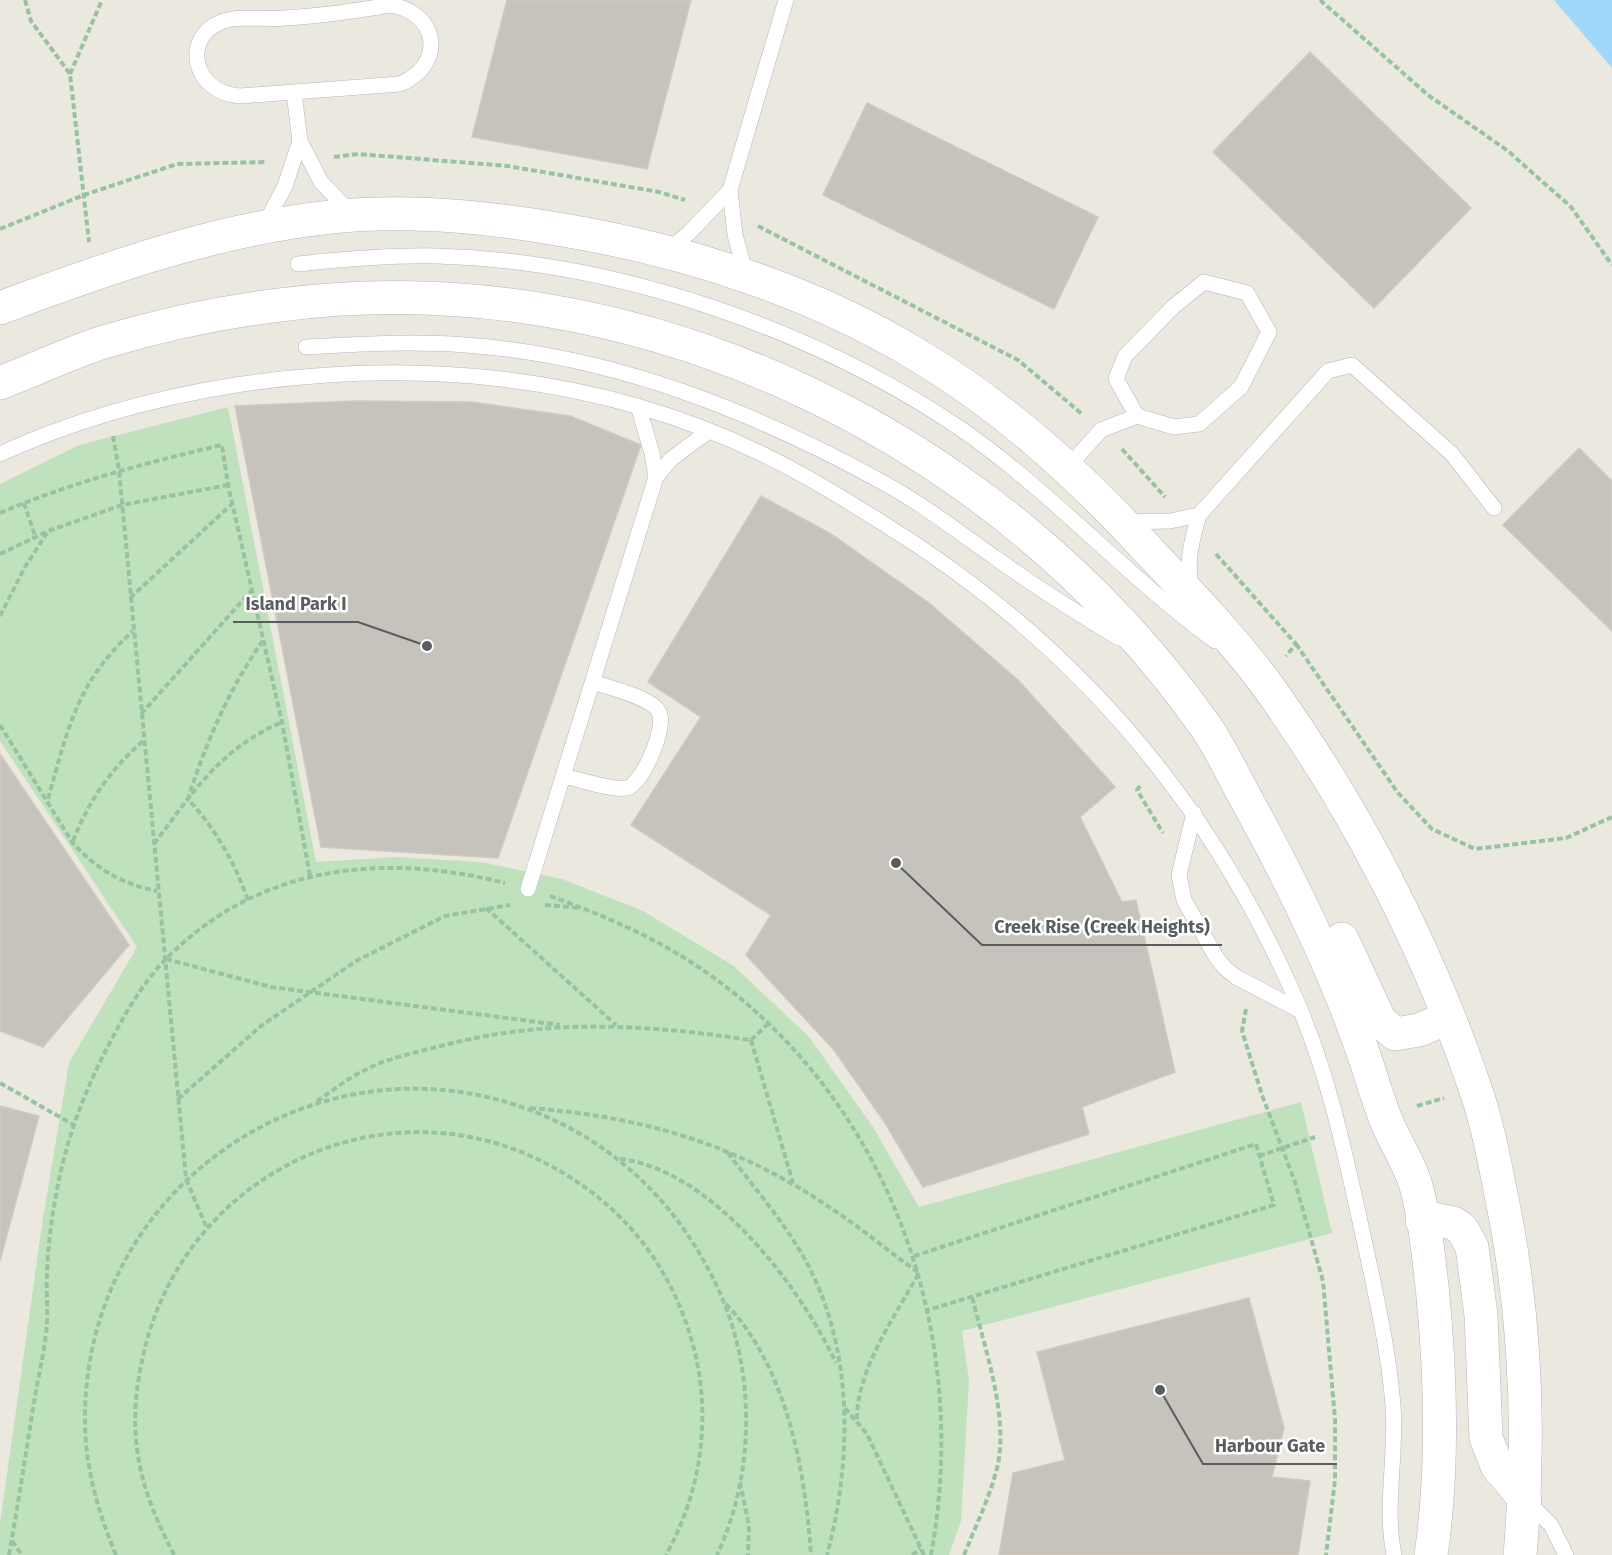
<svg xmlns="http://www.w3.org/2000/svg" width="1612" height="1555" viewBox="0 0 1612 1555" font-family="'Fira Sans',sans-serif">
<rect width="100%" height="100%" fill="#ebe8e0"/>
<!-- green -->
<polygon fill="#bfe2bd" points="228,407 316,862 395,857 481,862 562,879 643,911 734,966 809,1037 873,1127 919,1207 1301,1102 1332,1233 962,1331 969,1381 961,1521 949,1555 0,1555 0,1524 43,1218 69,1063 137,947 0,741 0,484 79,445"/>
<!-- water -->
<polygon fill="#a0d8fb" points="1554,0 1612,0 1612,68"/>
<!-- building -->
<g fill="#c6c3bd" stroke="#cfc9bf" stroke-width="1.5">
<polygon points="507,0 691,0 647,169 472,137"/>
<polygon points="1310,52 1471,208 1374,308 1213,152"/>
<polygon points="867,103 1098,217 1054,309 823,195"/>
<polygon points="355,401 471,402 570,416 641,445 498,858 321,847 235,406"/>
<polygon points="1579,448 1612,481 1612,631 1503,525"/>
<polygon points="761,496 831,534 929,603 1018,680 1115,787 1080,817 1122,902 1136,900 1175,1072 1082,1107 1089,1134 923,1187 885,1123 834,1050 746,955 771,915 631,825 701,717 648,682"/>
<polygon points="0,754 129,945 43,1047 0,1031"/>
<polygon points="0,1106 39,1116 0,1261"/>
<polygon points="1249,1298 1284,1428 1272,1477 1310,1481 1298,1555 999,1555 1013,1473 1065,1460 1037,1352"/>
</g>
<g fill="none" stroke-linecap="round" stroke-linejoin="round">
<!-- service casing -->
<g stroke="#b3b6ba" stroke-width="16">
<g id="service">
<path d="M 390,5 C 439,12 446,65 400,84 L 240,96 C 193,93 181,38 221,22 C 240,15 265,20 285,18 C 320,16 355,11 390,5 Z"/>
<polyline points="294,93 300,141 321,182 352,214"/>
<polyline points="264,226 285,186 300,141"/>
<polyline points="668,250 689,233 730,190"/>
<path d="M 298,264 C 345,259 391,255 437,256 C 617,261 813,329 961,429 C 1052,492 1126,576 1215,641"/>
<polyline points="746,275 735,235 730,190 786,0"/>
<path d="M 306,347 C 359,344 412,341 465,345 C 613,355 755,412 884,483 C 924,505 960,533 997,559 C 1036,587 1077,613 1119,638"/>
<polyline points="638,406 652,453 656,477"/>
<path d="M 0,454 C 76,419 154,398 236,385 C 413,358 597,374 760,453 C 802,473 841,497 881,522 C 1073,640 1212,801 1300,1009 C 1329,1078 1345,1153 1361,1226 C 1374,1286 1388,1345 1393,1405 C 1397,1455 1384,1506 1394,1555"/>
<polyline points="1067,468 1101,430 1137,416 1174,427 1199,424 1241,387 1269,332 1247,293 1204,282 1173,307 1125,356 1116,379 1137,416"/>
<polyline points="1125,522 1170,521 1199,515"/>
<path d="M 1191,586 C 1186,560 1192,540 1199,515 L 1328,371 L 1352,365 L 1452,454 L 1494,508"/>
<path d="M 563,776 C 579,779 612,791 627,788 C 643,784 667,726 659,712 C 651,697 609,688 593,682"/>
<polyline points="1194,813 1179,875 1184,900 1216,957 1225,968 1236,977 1301,1011"/>
<polyline points="528,889 656,477 671,459 709,431"/>
<polyline points="1525,1499 1551,1525 1566,1555"/>
</g>
</g>
<!-- tertiary casing -->
<g stroke="#b3b6ba" stroke-width="34">
<g id="tertiary">
<path d="M 0,308 C 107,268 217,229 331,217 C 418,208 507,219 591,235 C 702,256 817,295 914,353 C 1004,406 1079,475 1149,551 C 1190,594 1232,638 1267,685 C 1354,806 1426,944 1474,1085 C 1486,1118 1493,1154 1500,1189 C 1526,1311 1531,1431 1520,1555"/>
<path d="M 0,383 C 34,370 69,353 104,342 C 161,325 221,312 280,305 C 636,258 1001,436 1206,727 C 1223,752 1235,780 1250,806 C 1295,888 1336,972 1366,1061 C 1373,1082 1379,1104 1388,1125 C 1397,1145 1410,1165 1416,1186 C 1425,1218 1428,1253 1432,1286 C 1441,1375 1444,1466 1431,1555"/>
<polyline points="1342,939 1380,1021 1395,1034 1419,1030 1448,1018"/>
<polyline points="1422,1221 1433,1219 1453,1223 1462,1229 1472,1247 1481,1315 1486,1438 1497,1466 1525,1499"/>
</g>
</g>
<!-- path -->
<g stroke="#97c3a1" stroke-width="4" stroke-dasharray="6 3" stroke-linecap="butt">
<polyline points="25,0 31,21 70,74 89,242"/>
<polyline points="1320,0 1428,95 1508,151 1571,207 1612,265"/>
<polyline points="70,74 102,0"/>
<polyline points="334,157 358,154 508,166 659,192 685,200"/>
<polyline points="758,226 1018,360 1082,414"/>
<polyline points="0,229 84,195 177,164 267,162"/>
<polyline points="113,436 119,470 186,1179 206,1226"/>
<polyline points="1122,449 1165,497"/>
<polyline points="24,503 35,536"/>
<path d="M 0,513 C 72,482 146,463 222,445 L 228,485 L 282,722 L 310,876"/>
<polyline points="0,554 48,531 122,505 228,485"/>
<polyline points="1216,554 1296,644 1286,656"/>
<polyline points="130,598 233,503"/>
<polyline points="0,616 25,567 47,533"/>
<polyline points="1296,644 1398,793 1432,829 1475,849 1566,838 1612,817"/>
<polyline points="141,714 252,590"/>
<path d="M 0,725 L 72,842 C 96,869 122,884 157,891"/>
<polyline points="1140,786 1137,790 1163,833"/>
<path d="M 48,799 C 68,729 76,683 133,631"/>
<path d="M 73,841 C 89,800 111,769 144,740"/>
<path d="M 154,844 C 193,792 220,749 282,722"/>
<path d="M 550,896 C 603,915 654,937 700,968 C 890,1097 972,1334 931,1555"/>
<path d="M 248,900 C 234,861 216,830 188,799 C 206,742 229,689 264,639"/>
<polyline points="545,905 579,908"/>
<polyline points="486,908 616,1025"/>
<polyline points="166,959 271,987 560,1025"/>
<polyline points="1246,1009 1242,1031 1262,1095 1295,1182 1323,1281 1335,1419 1335,1480 1326,1555"/>
<polyline points="751,1040 793,1183"/>
<polyline points="751,1040 768,1024"/>
<polyline points="0,1083 74,1125"/>
<polyline points="178,1099 261,1026 356,961 445,916 510,905"/>
<path d="M 317,1101 C 332,1091 347,1079 363,1071 C 385,1059 413,1053 437,1047 C 545,1018 642,1024 751,1040"/>
<polyline points="1417,1106 1444,1098"/>
<path d="M 530,1108 C 647,1117 742,1146 838,1213 C 866,1232 892,1254 919,1273 C 895,1316 856,1371 857,1420"/>
<path d="M 728,1153 C 755,1189 787,1225 808,1265 C 854,1353 852,1461 827,1555"/>
<polyline points="1259,1156 1315,1137"/>
<path d="M 620,1159 C 711,1169 800,1286 836,1363"/>
<polyline points="914,1256 1256,1144 1274,1205 928,1310"/>
<path d="M 726,1304 C 787,1368 805,1469 811,1555"/>
<polyline points="845,1408 867,1434 924,1555"/>
<polyline points="740,1482 749,1526 748,1555"/>
<polyline points="12,1541 22,1555"/>
<path d="M 9,1555 C 18,1504 26,1453 34,1402 C 38,1377 45,1350 47,1324 C 48,1307 46,1290 47,1274 C 48,1241 53,1208 60,1175 C 69,1133 85,1092 104,1054 C 121,1021 140,985 167,958 C 259,865 383,852 505,883"/>
<path d="M 116,1555 C 97,1510 84,1463 85,1414 C 88,1181 326,1025 540,1114 C 622,1148 683,1211 719,1291 C 756,1372 755,1474 717,1555"/>
<path d="M 174,1555 C 158,1523 143,1491 138,1455 C 133,1426 135,1395 141,1366 C 177,1170 397,1068 568,1176 C 623,1210 663,1259 685,1320 C 714,1398 706,1483 666,1555"/>
<polyline points="912,1555 921,1549"/>
<path d="M 964,1555 C 976,1525 991,1495 998,1464 C 1008,1412 984,1347 972,1296"/>
</g>
<!-- service -->
<use href="#service" stroke="#fff" stroke-width="15"/>
<!-- tertiary -->
<use href="#tertiary" stroke="#fff" stroke-width="33"/>
</g>
<!-- callouts -->
<path fill="none" stroke="#595d60" stroke-width="2" d="M427 646L358 622H233M896 863L982 945H1222M1160 1390L1203 1464H1337"/>
<g fill="#595d60" stroke="#fff" stroke-width="2">
<circle cx="427" cy="646" r="6"/>
<circle cx="896" cy="863" r="6"/>
<circle cx="1160" cy="1390" r="6"/>
</g>
<g font-size="18" text-anchor="middle" font-weight="bold" fill="#595d60" stroke="#fff" stroke-width="5" stroke-linejoin="round" paint-order="stroke">
<text x="296" y="610">Island Park I</text>
<text x="1102" y="933">Creek Rise (Creek Heights)</text>
<text x="1270" y="1452">Harbour Gate</text>
</g>
</svg>
